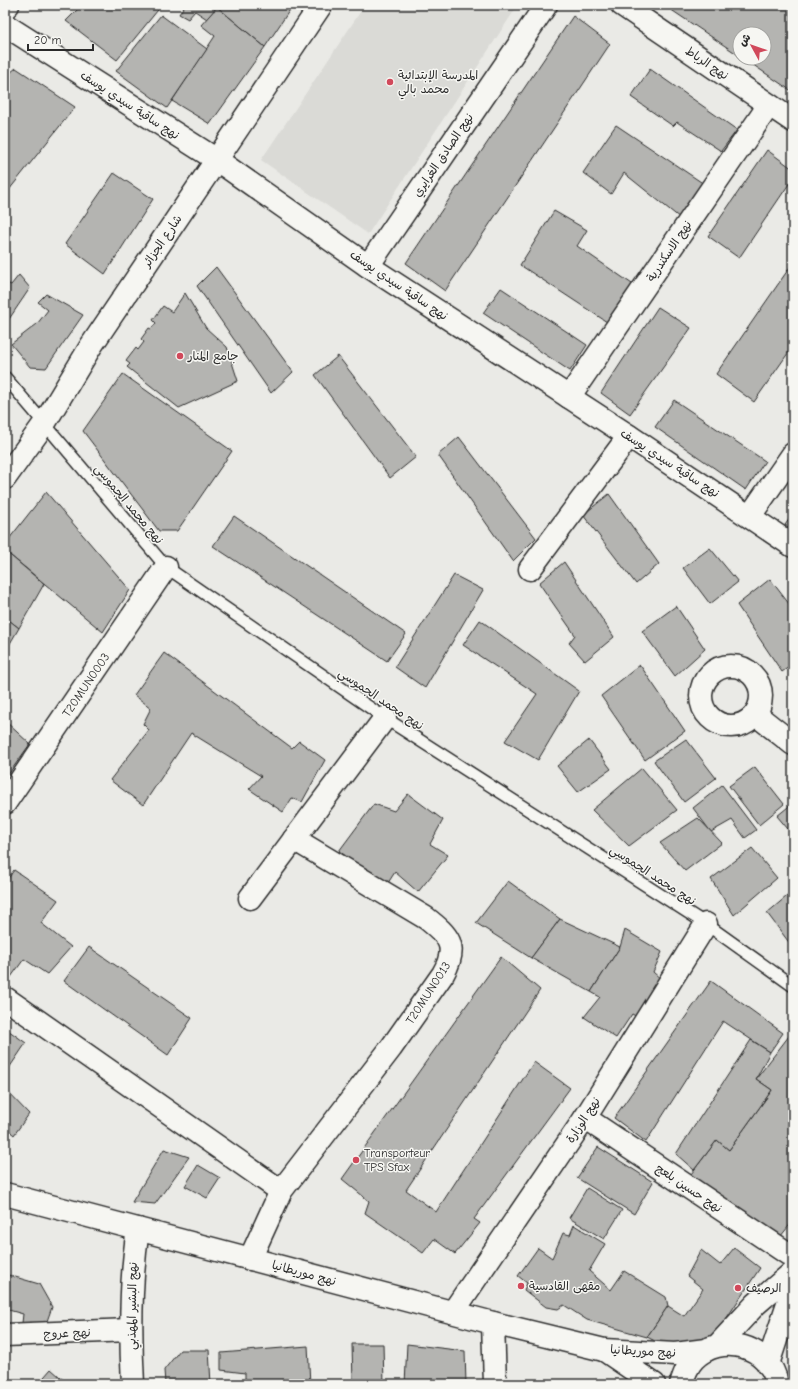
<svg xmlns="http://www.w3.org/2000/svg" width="798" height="1389" viewBox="0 0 798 1389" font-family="'Comic Neue','Playpen Sans Arabic',sans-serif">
<rect width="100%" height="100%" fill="#eaeae6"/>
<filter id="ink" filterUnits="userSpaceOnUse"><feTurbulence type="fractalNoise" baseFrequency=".025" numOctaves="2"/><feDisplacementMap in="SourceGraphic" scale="8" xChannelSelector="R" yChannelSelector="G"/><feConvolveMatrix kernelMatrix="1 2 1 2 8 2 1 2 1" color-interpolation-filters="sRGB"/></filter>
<g filter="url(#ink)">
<!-- built -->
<polygon fill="#dadad6" points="365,5 518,5 368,234 261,160"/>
<!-- building -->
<g fill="#b4b4b1" stroke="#2b2b2b">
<polygon points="82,5 162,5 117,60 66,21"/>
<polygon points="185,5 293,5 265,47 217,7 207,19 195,11 188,19 179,14"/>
<polygon points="664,5 793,5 793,92 743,58 764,58 764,34 740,34 740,56"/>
<polygon points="217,7 265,47 210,124 172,101 215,36 201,25"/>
<polygon points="161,15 207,49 167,108 116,71"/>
<polygon points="573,16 610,44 445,291 406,263"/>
<polygon points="16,68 75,107 5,195 5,77"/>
<polygon points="650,69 737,130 721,151 677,122 673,126 631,97"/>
<polygon points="616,125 704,184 680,218 624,173 611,194 583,173"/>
<polygon points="767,150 793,169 793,178 739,258 708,236"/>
<polygon points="114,173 153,199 105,274 65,244"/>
<polygon points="554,211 587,230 577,246 635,286 610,324 520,265"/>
<polygon points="216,267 293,372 271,393 197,286"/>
<polygon points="790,267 793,269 793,346 754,402 716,374"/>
<polygon points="19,275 30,288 5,325 5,282 11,285"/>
<polygon points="501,288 587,345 570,371 483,313"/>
<polygon points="185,293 206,328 227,347 238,381 179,408 127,367 130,364 126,361 136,348 138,350 144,342 141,339 149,328 151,329 156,323 153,320 163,306 172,312"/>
<polygon points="46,294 83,315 46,368 30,367 11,344 37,324 48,310 38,302"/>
<polygon points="658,307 691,328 630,414 601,393"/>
<polygon points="338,356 416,457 390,478 315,375"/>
<polygon points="123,374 232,451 177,531 159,531 83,431"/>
<polygon points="674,400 765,461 746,490 655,427"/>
<polygon points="459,437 536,538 513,561 438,455"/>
<polygon points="46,492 130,590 103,632 5,551 5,544"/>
<polygon points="609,494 659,564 636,584 583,515"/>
<polygon points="793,514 793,530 785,525"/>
<polygon points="234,516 406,634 387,661 213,546"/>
<polygon points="710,548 738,582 710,604 683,568"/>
<polygon points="5,551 44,584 19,628 5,617"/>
<polygon points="564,562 614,637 585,661 569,643 575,635 539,583"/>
<polygon points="454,575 483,590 425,688 395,667"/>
<polygon points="770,579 793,609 793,664 782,672 737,605"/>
<polygon points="676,606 705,649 675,676 642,631"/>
<polygon points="5,617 19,628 5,652"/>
<polygon points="480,620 579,691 538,760 505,741 537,694 463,645"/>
<polygon points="164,653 292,748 299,741 325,760 302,802 292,798 283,812 249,789 261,776 191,733 143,805 110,780 149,730 143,724 151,708 134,695"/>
<polygon points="640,665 685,731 645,760 601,696"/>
<polygon points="5,721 30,744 5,779"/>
<polygon points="686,739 716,778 684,802 654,761"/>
<polygon points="589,740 611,769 578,792 557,766"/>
<polygon points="755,767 784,804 759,825 729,786"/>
<polygon points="642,768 677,810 629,846 592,810"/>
<polygon points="722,785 756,830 745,838 732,820 711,832 693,808"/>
<polygon points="408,794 443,820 430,844 448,855 418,892 395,872 386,886 339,851 374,804 394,811"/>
<polygon points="793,803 793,835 777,816"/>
<polygon points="698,818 722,843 685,871 660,843"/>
<polygon points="752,848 777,878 734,915 711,879"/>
<polygon points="14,870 58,900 41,923 71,947 47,974 24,959 11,977 5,973 5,883"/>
<polygon points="508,881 560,919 531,958 476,923"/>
<polygon points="793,891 793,943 791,945 767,913"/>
<polygon points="560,919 620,947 591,992 531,958"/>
<polygon points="625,930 662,952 653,972 663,981 639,1018 632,1014 616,1038 584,1017 600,997 591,992 620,947"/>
<polygon points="89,947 192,1018 168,1055 64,981"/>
<polygon points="501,957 540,990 406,1190 436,1212 534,1062 570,1088 474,1219 480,1223 455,1254 434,1239 423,1253 365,1213 369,1201 342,1179"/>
<polygon points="711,981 783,1033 770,1052 723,1021 646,1142 614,1118"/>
<polygon points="5,1028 26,1043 5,1074"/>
<polygon points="789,1036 793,1039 793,1221 780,1237 688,1178 717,1140 729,1150 772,1090 756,1079"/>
<polygon points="751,1040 770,1052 756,1079 772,1090 729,1150 717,1140 694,1170 676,1154"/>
<polygon points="5,1089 29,1114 14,1135 5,1127"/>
<polygon points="598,1147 653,1182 634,1214 577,1178"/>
<polygon points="164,1149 189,1157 155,1204 132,1202"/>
<polygon points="198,1165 220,1178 207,1198 185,1186"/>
<polygon points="587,1188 622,1210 604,1239 569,1218"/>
<polygon points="574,1225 605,1244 589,1271 611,1290 624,1271 666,1297 668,1306 647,1337 587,1320 564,1305 558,1309 546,1307 524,1290 527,1283 518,1276 538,1248 552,1258 563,1233 570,1235"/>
<polygon points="734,1248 760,1268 712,1340 671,1349 647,1337 668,1306 684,1316 703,1289 687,1276 701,1250 720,1265"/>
<polygon points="5,1274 39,1284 52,1307 46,1324 22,1323 23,1314 5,1309"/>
<polygon points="352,1344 383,1344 384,1384 353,1384"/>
<polygon points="407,1344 465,1351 466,1384 405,1384"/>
<polygon points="308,1346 310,1384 245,1384 245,1373 221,1370 221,1353"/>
<polygon points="180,1350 209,1350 211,1384 165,1384 164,1370"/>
<polygon points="51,1369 68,1384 38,1384"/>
</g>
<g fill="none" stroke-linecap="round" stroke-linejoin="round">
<!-- service casing -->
<g stroke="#2b2b2b" stroke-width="14">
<polyline id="service" points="5,377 166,567 385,718 706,924 793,986"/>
</g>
<!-- minor casing -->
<g stroke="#2b2b2b" stroke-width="25">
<g id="minor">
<polyline points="622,5 793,121"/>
<polyline points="5,25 217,160 368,266 629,436 793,546"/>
<polyline points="368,266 546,5"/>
<polyline points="569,397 769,105"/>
<polyline points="750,516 793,454"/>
<polyline points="530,569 629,436"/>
<circle cx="731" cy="696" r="30"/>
<polyline points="755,714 793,744"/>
<polyline points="5,803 166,567"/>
<polyline points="250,898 385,718"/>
<polyline points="5,998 281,1191"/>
<polyline points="585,1118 793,1257"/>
<path d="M 250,1259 L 281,1191 L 391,1048 L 443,974 C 459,946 449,936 426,918 L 294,839"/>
<polyline points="453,1312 585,1118 706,924"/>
<polyline points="493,1323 495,1384"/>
<polyline points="5,1335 130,1330"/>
<path d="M 133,1384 C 130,1331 130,1281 138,1229"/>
</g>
</g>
<!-- tertiary casing -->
<g stroke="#2b2b2b" stroke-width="25">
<g id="tertiary">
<polyline points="5,478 44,424 91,346 321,5"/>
<polyline points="5,1194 493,1323 604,1350 675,1354 706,1350"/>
<polyline points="718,1345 756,1304 793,1272"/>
<polyline points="604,1350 654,1384"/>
<polyline points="768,1364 793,1288"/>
<path d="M 681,1384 C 684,1375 687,1366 694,1359 C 720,1332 771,1345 777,1384"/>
</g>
</g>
<!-- secondary casing -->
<g stroke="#2b2b2b" stroke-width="25">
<polyline id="secondary" points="5,8 8,5"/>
</g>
<!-- service -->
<use href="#service" stroke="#f6f6f2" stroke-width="11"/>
<!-- minor -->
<use href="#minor" stroke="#f6f6f2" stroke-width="22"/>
<!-- tertiary -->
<use href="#tertiary" stroke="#f6f6f2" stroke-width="22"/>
<!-- secondary -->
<use href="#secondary" stroke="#f6f6f2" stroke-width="22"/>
</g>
</g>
<!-- markers -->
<g fill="#d1495b" stroke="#f6f6f2" stroke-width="1.5">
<circle cx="390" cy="82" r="4"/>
<circle cx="180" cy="356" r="4"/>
<circle cx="356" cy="1160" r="4"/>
<circle cx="521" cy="1286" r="4"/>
<circle cx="738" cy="1288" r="4"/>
</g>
<g text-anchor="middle" stroke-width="3" stroke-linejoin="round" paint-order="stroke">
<!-- street labels -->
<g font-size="12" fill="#2b2b2b" stroke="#f6f6f2">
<text transform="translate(707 63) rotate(34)" y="4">نهج الرباط</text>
<text transform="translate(130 105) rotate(33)" y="4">نهج ساقية سيدي يوسف</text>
<text transform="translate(443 155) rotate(-56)" y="4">نهج الصادق الغرايري</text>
<text transform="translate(162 241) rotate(-56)" y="4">شارع الجزائر</text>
<text transform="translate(669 251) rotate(-56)" y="4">نهج الاسكندرية</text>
<text transform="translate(399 285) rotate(34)" y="4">نهج ساقية سيدي يوسف</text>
<text transform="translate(670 463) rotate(33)" y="4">نهج ساقية سيدي يوسف</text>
<text transform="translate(129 504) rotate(50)" y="4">نهج محمد الجموسي</text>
<text transform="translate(86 685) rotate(-56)" y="4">T20MUN0003</text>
<text transform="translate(381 699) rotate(34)" y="4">نهج محمد الجموسي</text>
<text transform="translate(653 875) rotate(33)" y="4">نهج محمد الجموسي</text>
<text transform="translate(428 993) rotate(-57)" y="4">T20MUN0013</text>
<text transform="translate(583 1120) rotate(-57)" y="4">نهج الوزارة</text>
<text transform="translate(689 1188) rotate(34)" y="4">نهج حسين بلعج</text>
<text transform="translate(304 1273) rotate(15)" y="4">نهج موريطانيا</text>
<text transform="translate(132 1306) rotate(-89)" y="4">نهج البشير المهذبي</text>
<text transform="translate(67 1333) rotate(-2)" y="4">نهج عروج</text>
<text transform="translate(643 1351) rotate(3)" y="4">نهج موريطانيا</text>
</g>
<!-- poi labels -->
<g font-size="12" fill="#2b2b2b" stroke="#f6f6f2" text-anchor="start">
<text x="398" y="79">المدرسة الإبتدائية<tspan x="398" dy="14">محمد بالي</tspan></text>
<text x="188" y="360">جامع المنار</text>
<text x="364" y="1157">Transporteur<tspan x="364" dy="14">TPS Sfax</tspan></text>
<text x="529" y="1290">مقهى القادسية</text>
<text x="746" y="1292">الرصيف</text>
</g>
</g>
<!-- margin -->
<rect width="798" height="1389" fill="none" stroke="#f6f6f2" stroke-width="20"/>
<rect x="10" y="10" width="778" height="1369" fill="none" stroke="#2b2b2b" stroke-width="1.5" filter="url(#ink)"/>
<!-- north arrow -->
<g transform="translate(752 46) rotate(310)"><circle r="19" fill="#f6f6f2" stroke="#a5a5a2"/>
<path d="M0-3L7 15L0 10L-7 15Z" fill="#d1495b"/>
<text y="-6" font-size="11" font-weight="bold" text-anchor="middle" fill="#2b2b2b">ش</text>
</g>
<!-- scale -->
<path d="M28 44v6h65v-6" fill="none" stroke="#2b2b2b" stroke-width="2"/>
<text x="34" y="44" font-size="12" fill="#2b2b2b" stroke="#f6f6f2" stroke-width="3" paint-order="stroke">20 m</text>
</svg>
